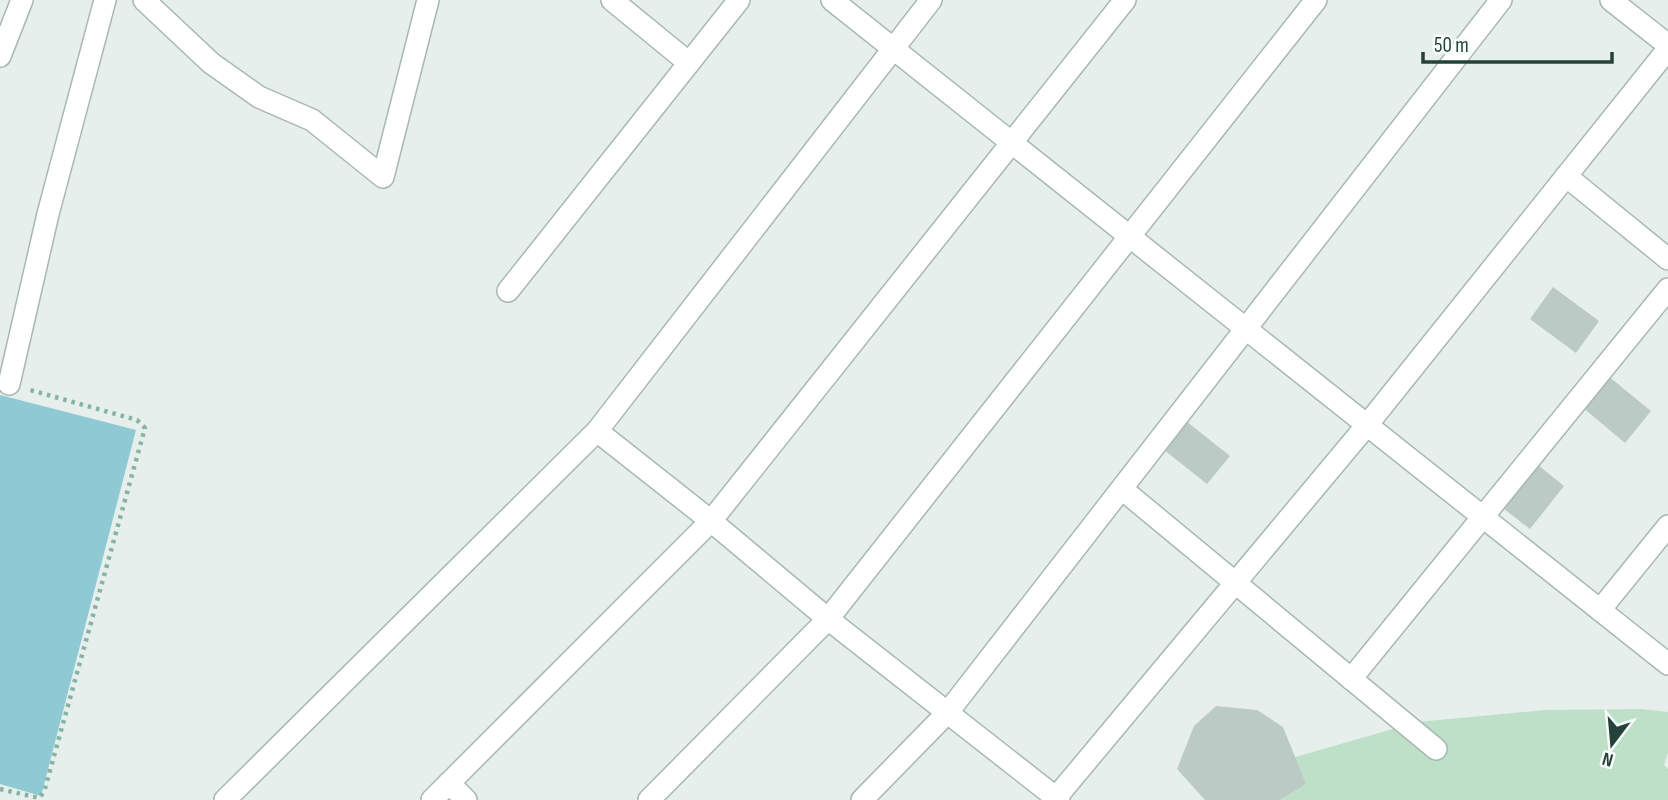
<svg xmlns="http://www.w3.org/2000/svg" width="1668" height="800" viewBox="0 0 1668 800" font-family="'Sofia Sans Condensed',sans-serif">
<rect width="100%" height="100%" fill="#e6efeb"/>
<!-- green -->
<polygon fill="#bfe0c8" points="1642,709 1668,712 1668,752 1664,765 1668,769 1668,800 1225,800 1278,762 1417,722 1546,710"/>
<!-- water -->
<polygon fill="#8ec9d4" points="0,395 136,430 41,796 0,784"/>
<!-- building -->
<g fill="#bbcac4">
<polygon points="1553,287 1599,321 1576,353 1530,319"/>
<polygon points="1607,375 1651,411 1625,443 1581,406"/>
<polygon points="1186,421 1230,456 1207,484 1163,449"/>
<polygon points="1533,461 1564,486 1530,529 1499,505"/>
<polygon points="1216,706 1257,710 1283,727 1306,784 1279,800 1205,800 1177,769 1194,726"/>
</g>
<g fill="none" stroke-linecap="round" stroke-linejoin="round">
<!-- street casing -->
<g stroke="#a8b8b2" stroke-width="24">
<g id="street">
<polyline points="144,0 211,63 259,97 312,120 383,177 428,0"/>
<polyline points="612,0 689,63"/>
<polyline points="832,0 1668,664"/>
<polyline points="1611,0 1668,45"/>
<polyline points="0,56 22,0"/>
<polyline points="1566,176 1668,259"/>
<polyline points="508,291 739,0"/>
<polyline points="9,384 48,214 105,0"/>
<polyline points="597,431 711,521 828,619 1059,800"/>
<polyline points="1122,489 1436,749"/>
<polyline points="1600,610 1668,526"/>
<polyline points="1351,679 1668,289"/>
<polyline points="449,783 466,800"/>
<polyline points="225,800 597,431 931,0"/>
<polyline points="432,800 711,521 1125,0"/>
<polyline points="649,800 828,619 1316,0"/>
<polyline points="862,800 948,712 1501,0"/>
<polyline points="1054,800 1367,425 1668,49"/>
</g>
</g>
<!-- path -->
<polyline stroke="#86b3a5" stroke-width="4.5" stroke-dasharray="3.5 5" stroke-linecap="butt" points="0,789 39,798 44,792 145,428 137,420 30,390"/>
<!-- street -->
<use href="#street" stroke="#fff" stroke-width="21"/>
</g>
<!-- north arrow -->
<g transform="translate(1612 744) rotate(196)" stroke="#f7fbf9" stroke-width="5" paint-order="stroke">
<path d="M0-5L12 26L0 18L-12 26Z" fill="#24423a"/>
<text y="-10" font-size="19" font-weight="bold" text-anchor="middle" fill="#24423a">N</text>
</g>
<!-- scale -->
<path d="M1423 52v10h189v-10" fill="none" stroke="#24423a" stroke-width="3.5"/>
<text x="1434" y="52" font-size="21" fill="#24423a" stroke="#f7fbf9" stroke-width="5" paint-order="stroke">50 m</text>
</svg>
